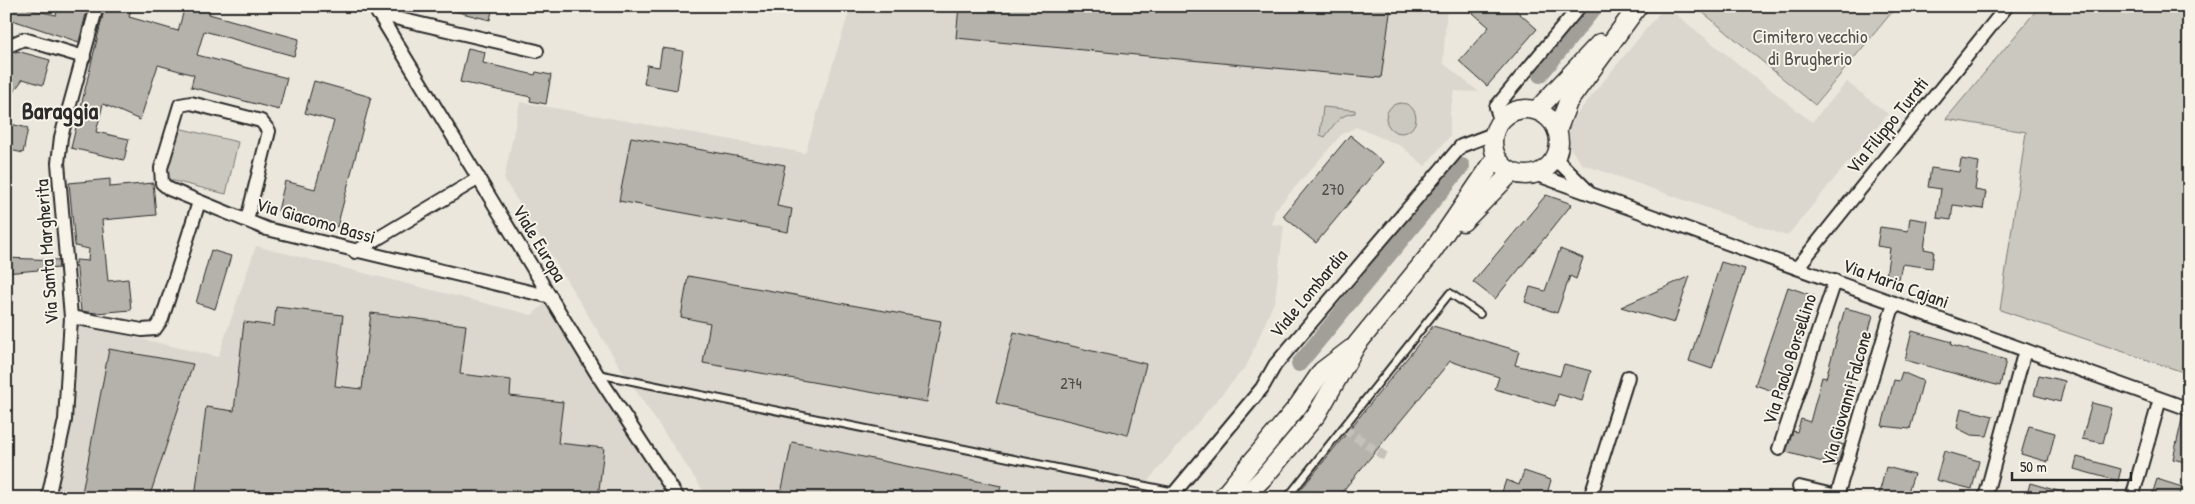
<svg xmlns="http://www.w3.org/2000/svg" width="2195" height="504" viewBox="0 0 2195 504" font-family="'Patrick Hand',sans-serif">
<rect width="100%" height="100%" fill="#ebe7dd"/>
<filter id="ink" filterUnits="userSpaceOnUse"><feTurbulence type="fractalNoise" baseFrequency=".02" numOctaves="2"/><feDisplacementMap in="SourceGraphic" scale="10" xChannelSelector="R" yChannelSelector="G"/><feConvolveMatrix kernelMatrix="1 2 1 2 8 2 1 2 1" color-interpolation-filters="sRGB"/></filter>
<g filter="url(#ink)">
<!-- built -->
<g fill="#dbd7ce">
<polygon points="851,6 1447,6 1443,63 1479,92 1454,91 1450,112 1450,136 1425,166 1401,146 1356,127 1342,134 1275,210 1272,224 1284,226 1275,300 1247,365 1133,498 708,498 620,367 504,179 520,102 805,153"/>
<polygon points="1665,6 1812,122 1847,82 1888,114 1787,236 1582,164 1564,140 1576,115"/>
<polygon points="256,246 532,315 550,299 676,498 51,498 74,323 218,357"/>
</g>
<!-- green -->
<g fill="#cbc8bf" stroke="#7b7a75">
<polygon points="1695,6 1897,6 1815,105"/>
<polygon points="2040,6 2186,6 2189,22 2189,374 2000,310 2026,132 1946,119"/>
<circle cx="1401" cy="118" r="15"/>
<path d="M 1323,107 L 1355,110 L 1355,113 C 1339,114 1334,125 1325,137 L 1320,135 Z"/>
<polygon points="178,128 238,142 226,194 166,179"/>
</g>
<g fill="none" stroke-linecap="round" stroke-linejoin="round">
<!-- canal -->
<g stroke="#a29f98" stroke-width="16">
<polyline points="1540,75 1596,6"/>
<polyline points="1299,364 1462,166"/>
</g>
</g>
<!-- building -->
<g fill="#b5b2ab" stroke="#2b2b2b">
<polygon points="6,6 29,6 28,9 56,15 58,6 88,6 79,42 6,18"/>
<polygon points="105,6 132,6 129,17 178,31 185,6 211,6 209,14 299,39 294,56 204,31 197,55 287,78 279,110 191,87 194,75 158,65 140,120 103,104 96,132 129,139 124,160 71,148"/>
<polygon points="454,6 493,6 490,20 454,11"/>
<polygon points="959,6 1391,6 1381,78 956,38"/>
<polygon points="1465,6 1511,6 1537,29 1487,86 1459,61 1489,27"/>
<polygon points="468,48 485,52 483,63 535,75 536,72 551,75 546,104 530,101 531,97 460,82"/>
<polygon points="662,48 683,51 677,90 644,84 647,65 659,67"/>
<polygon points="17,51 50,60 43,85 23,79 6,102 6,62"/>
<polygon points="314,81 371,97 337,227 278,211 285,181 315,189 334,121 305,113"/>
<polygon points="6,123 28,128 23,153 6,149"/>
<polygon points="1350,135 1383,162 1316,243 1283,216"/>
<polygon points="631,137 785,165 777,206 792,209 788,232 619,201"/>
<polygon points="1961,159 1979,162 1975,190 1986,192 1983,209 1953,205 1951,220 1937,218 1941,189 1928,187 1931,168 1959,172"/>
<polygon points="110,179 110,187 153,183 156,215 102,220 108,281 128,279 131,310 96,313 81,311 76,260 88,261 89,249 75,246 69,183"/>
<polygon points="1546,195 1572,204 1495,299 1473,282"/>
<polygon points="1910,218 1928,221 1924,249 1934,251 1932,268 1902,264 1899,279 1886,277 1890,248 1877,246 1880,227 1908,231"/>
<polygon points="1560,249 1583,258 1576,279 1570,276 1557,313 1525,302 1530,287 1545,291"/>
<polygon points="211,250 231,256 215,309 196,303"/>
<polygon points="6,258 58,260 59,268 6,273"/>
<polygon points="1721,262 1745,269 1712,369 1689,361"/>
<polygon points="688,276 941,321 927,402 703,363 710,323 681,317"/>
<polygon points="1690,276 1674,323 1621,307"/>
<polygon points="1788,287 1814,296 1782,394 1755,385"/>
<polygon points="276,307 343,315 335,386 362,389 371,313 466,325 460,374 511,380 510,396 563,402 558,443 604,448 598,498 195,498 206,407 234,411 244,322 274,326"/>
<polygon points="1845,308 1873,315 1860,365 1855,364 1838,429 1842,430 1838,443 1844,445 1837,466 1786,452 1793,431 1797,432 1801,419 1810,422 1822,377 1826,378"/>
<polygon points="1433,326 1519,351 1515,365 1560,376 1564,364 1591,371 1582,401 1558,394 1555,406 1495,389 1499,377 1450,361 1337,498 1294,498"/>
<polygon points="1912,331 1952,342 1951,345 2006,360 2000,386 1905,360"/>
<polygon points="1014,332 1146,364 1128,435 996,403"/>
<polygon points="109,349 193,364 149,498 104,498 82,493"/>
<polygon points="1902,372 1923,381 1910,429 1882,426 1894,380 1899,381"/>
<polygon points="2039,375 2065,381 2060,402 2034,395"/>
<polygon points="2092,403 2112,408 2103,443 2082,439"/>
<polygon points="1961,408 1993,416 1987,436 1971,435 1957,428"/>
<polygon points="2183,415 2189,417 2189,463 2173,459"/>
<polygon points="2029,426 2055,433 2048,462 2021,454"/>
<polygon points="792,442 1001,486 998,498 780,498"/>
<polygon points="1944,451 1979,461 1972,489 1936,480"/>
<polygon points="2077,457 2121,469 2118,481 2074,469"/>
<polygon points="1886,467 1914,474 1906,498 1878,498"/>
<polygon points="1524,471 1551,480 1547,494 1552,495 1551,498 1500,498 1506,480 1519,485"/>
<polygon points="2157,479 2182,487 2179,498 2151,498"/>
<polygon points="2030,483 2068,494 2068,498 2026,498"/>
</g>
<g fill="none" stroke-linecap="round" stroke-linejoin="round">
<!-- pedestrian-tunnel -->
<polyline stroke="#c5c1b9" stroke-width="9" stroke-dasharray="9 4.5" stroke-linecap="butt" points="1344,429 1386,457"/>
<!-- service casing -->
<g stroke="#2b2b2b" stroke-width="10">
<g id="service">
<polyline points="598,374 1175,492"/>
<polyline points="1287,498 1450,293 1480,314"/>
</g>
</g>
<!-- minor casing -->
<g stroke="#2b2b2b" stroke-width="16">
<g id="minor">
<polyline points="374,6 597,374 678,498"/>
<polyline points="378,14 537,51"/>
<polyline points="6,47 24,39 84,57"/>
<polyline points="1500,120 1496,107 1580,6"/>
<polyline points="1555,158 1587,190"/>
<polyline points="1535,174 2189,409"/>
<polyline points="247,220 269,131 261,121 191,103 180,105 161,168 162,183 169,189 267,229 551,297"/>
<polyline points="355,252 479,178"/>
<polyline points="1797,268 2007,6"/>
<polyline points="71,317 142,330 155,329 162,319 199,202"/>
<polyline points="1779,449 1835,281"/>
<polyline points="1799,487 1837,496 1894,303"/>
<polyline points="48,498 65,420 71,317 58,163 61,137 97,6"/>
<polyline points="1170,498 1262,388 1275,365 1461,146 1493,134"/>
<polyline points="1590,498 1628,377"/>
<polyline points="1985,498 2025,350"/>
<polyline points="2132,498 2160,399"/>
</g>
</g>
<!-- secondary casing -->
<g stroke="#2b2b2b" stroke-width="21">
<g id="secondary">
<circle cx="1526" cy="142" r="33"/>
<polyline points="1537,110 1600,43"/>
<polyline points="1557,131 1568,102 1638,6"/>
<polyline points="1463,222 1512,172"/>
<polyline points="1222,498 1298,406 1322,371 1351,349"/>
<polyline points="1243,498 1265,476 1317,414 1357,344 1432,252 1496,158"/>
</g>
</g>
<!-- service -->
<use href="#service" stroke="#f7f3e8" stroke-width="6"/>
<!-- minor -->
<use href="#minor" stroke="#f7f3e8" stroke-width="12"/>
<!-- secondary -->
<use href="#secondary" stroke="#f7f3e8" stroke-width="18"/>
</g>
</g>
<g text-anchor="middle" stroke-width="4" stroke-linejoin="round" paint-order="stroke">
<!-- number labels -->
<g font-size="16" fill="#4e4d4b">
<text x="1333" y="195">270</text>
<text x="1071" y="389">274</text>
</g>
<!-- park labels -->
<g font-size="19" fill="#535250" stroke="#f7f3e8">
<text x="1810" y="43">Cimitero vecchio<tspan x="1810" dy="22">di Brugherio</tspan></text>
</g>
<!-- street labels -->
<g font-size="19" fill="#2b2b2b" stroke="#f7f3e8">
<text transform="translate(1887 125) rotate(-51)" y="7">Via Filippo Turati</text>
<text transform="translate(316 220) rotate(16)" y="7">Via Giacomo Bassi</text>
<text transform="translate(540 243) rotate(59)" y="7">Viale Europa</text>
<text transform="translate(46 252) rotate(-94)" y="7">Via Santa Margherita</text>
<text transform="translate(1896 283) rotate(20)" y="7">Via Maria Cajani</text>
<text transform="translate(1308 293) rotate(-50)" y="7">Viale Lombardia</text>
<text transform="translate(1789 359) rotate(-72)" y="7">Via Paolo Borsellino</text>
<text transform="translate(1846 398) rotate(-74)" y="7">Via Giovanni Falcone</text>
</g>
<!-- district labels -->
<g font-size="24" font-weight="bold" fill="#2b2b2b" stroke="#f7f3e8">
<text x="60" y="119">Baraggia</text>
</g>
</g>
<!-- margin -->
<rect width="2195" height="504" fill="none" stroke="#f7f3e8" stroke-width="25"/>
<rect x="12" y="12" width="2170" height="479" fill="none" stroke="#2b2b2b" stroke-width="2" filter="url(#ink)"/>
<!-- scale -->
<path d="M2012 472v8h119v-8" fill="none" stroke="#2b2b2b" stroke-width="2.5"/>
<text x="2020" y="472" font-size="15" fill="#2b2b2b" stroke="#f7f3e8" stroke-width="4" paint-order="stroke">50 m</text>
</svg>
